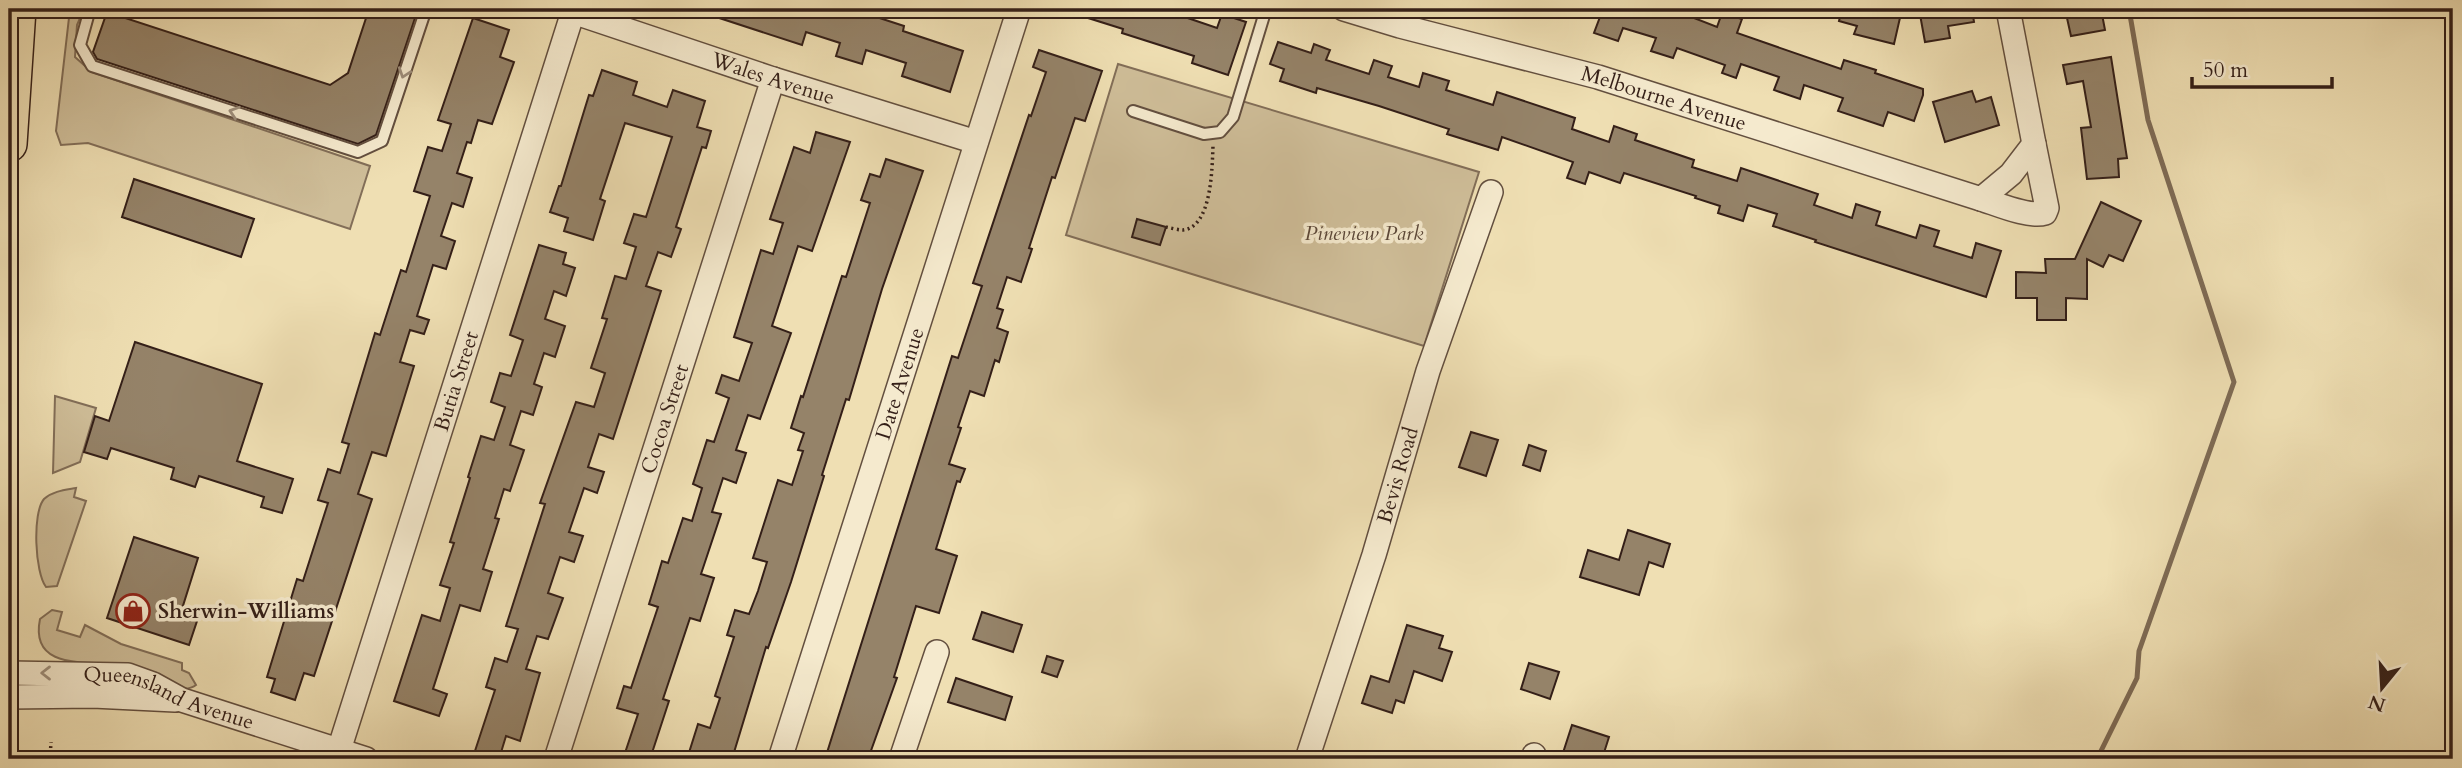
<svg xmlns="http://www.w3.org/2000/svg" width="2462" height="768" viewBox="0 0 2462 768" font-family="Cardo,serif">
<rect width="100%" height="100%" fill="#efdfb3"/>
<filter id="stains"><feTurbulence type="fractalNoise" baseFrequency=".00286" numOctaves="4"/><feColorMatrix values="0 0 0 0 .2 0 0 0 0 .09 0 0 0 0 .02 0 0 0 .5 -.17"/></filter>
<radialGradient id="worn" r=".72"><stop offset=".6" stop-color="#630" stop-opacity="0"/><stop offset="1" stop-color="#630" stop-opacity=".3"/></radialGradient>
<!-- green -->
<g fill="#cfbe99" stroke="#826e58" stroke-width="2">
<polygon points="70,9 84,9 77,25 75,57 92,72 370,166 350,229 88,143 61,145 56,131"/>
<polygon points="1118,64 1479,172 1424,346 1066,235"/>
<polygon points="55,396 96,408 80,462 53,473"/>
<path d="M 76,488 L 74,497 L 86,501 L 57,586 L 46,587 C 35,573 32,513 44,499 C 53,491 65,490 76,488 Z"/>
<path d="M 52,610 L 62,612 L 57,630 L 80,637 L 85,625 L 121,644 L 182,663 L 182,670 L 189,673 L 196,685 C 178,698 156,672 138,667 C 104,657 28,678 40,619 Z"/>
</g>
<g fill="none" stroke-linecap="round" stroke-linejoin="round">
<!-- stream -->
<polyline stroke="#7e6b55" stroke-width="5" points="2097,759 2137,678 2139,651 2234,382 2148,120 2129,9"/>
</g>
<!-- building -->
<g fill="#958369" stroke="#341f18" stroke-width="2">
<polygon points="369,9 418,9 376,135 358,144 97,59 93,52 107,12 330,85 348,73"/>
<polygon points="702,9 852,9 904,26 903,31 963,51 950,92 902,76 906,63 866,50 862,64 836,56 840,43 806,32 802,45 701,12"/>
<polygon points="1070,9 1181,9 1179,15 1217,28 1222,14 1246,22 1228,75 1192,63 1194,56 1122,33 1123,29 1069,12"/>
<polygon points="1603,9 1671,9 1717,27 1722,13 1742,19 1737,33 1841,69 1844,60 1876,70 1875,73 1923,89 1923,95 1914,121 1888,112 1883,126 1838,111 1843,98 1804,85 1800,99 1774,90 1779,77 1741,64 1736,78 1722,73 1725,65 1677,48 1673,58 1651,51 1656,38 1623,28 1618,41 1594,33"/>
<polygon points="1842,9 1902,9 1894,44 1854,34 1857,26 1839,21"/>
<polygon points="1919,9 1972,9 1974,22 1948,26 1950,38 1925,42"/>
<polygon points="2065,9 2101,9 2105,30 2071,36"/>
<polygon points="473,18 509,30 500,57 514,62 492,124 478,120 471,143 467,142 457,173 472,178 463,207 452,203 441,236 455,241 446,269 433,265 417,316 429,320 424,334 410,330 400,362 414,366 402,405 386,456 372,452 358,494 372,499 314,676 304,673 295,700 271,692 275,679 267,677 297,579 303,581 328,503 318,500 328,469 340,473 349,444 342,442 375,333 380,335 401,270 406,272 430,196 414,191 428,147 442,151 451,124 438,120"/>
<polygon points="1278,42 1311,53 1314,44 1330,50 1326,60 1369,74 1374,60 1392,66 1388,77 1419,87 1423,73 1449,81 1446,90 1493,105 1497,92 1575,118 1572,129 1609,142 1614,126 1637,134 1635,140 1694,160 1692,167 1737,181 1741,168 1818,194 1814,205 1852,218 1856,204 1880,212 1876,225 1916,238 1920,225 1939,231 1934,246 1972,258 1976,243 2001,251 1986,297 1815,242 1816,240 1773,226 1777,214 1748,205 1743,221 1718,213 1720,206 1695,198 1696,196 1624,173 1620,183 1589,172 1585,184 1567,178 1573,162 1502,137 1498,150 1447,134 1449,129 1379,106 1317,88 1316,93 1280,81 1284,69 1270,64"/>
<polygon points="1039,50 1102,71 1085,121 1075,118 1055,178 1052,177 1029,248 1032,249 1021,282 1007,277 997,308 1003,310 997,328 1008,332 999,362 995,360 984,396 970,391 958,427 961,428 949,464 965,469 960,482 957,481 936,549 957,556 939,613 916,606 894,677 897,678 868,759 825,759 952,356 958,358 982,286 973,283 1029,115 1031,116 1046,72 1033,67"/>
<polygon points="2111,57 2127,158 2118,159 2119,177 2087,179 2081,128 2091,127 2083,81 2067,84 2063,65"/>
<polygon points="602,70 637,82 633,95 667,107 673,90 705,101 697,127 711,131 706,148 702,147 676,227 681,229 671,257 658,252 646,286 661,291 613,439 599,434 588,467 604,472 597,493 584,488 569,532 583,536 574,562 560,557 548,593 563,598 548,639 537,636 526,669 540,673 520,741 506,736 499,759 492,759 474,754 495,690 486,687 495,658 507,662 518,629 506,626 545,504 540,503 576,402 594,407 605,373 591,368 607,319 602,318 615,276 626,279 636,247 624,243 634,214 646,217 672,137 625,123 600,199 605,201 593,240 564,231 568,218 550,212 559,186 561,186 589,95 593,96"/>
<polygon points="1972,91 1976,102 1991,97 1999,125 1945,142 1933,102"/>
<polygon points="816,132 850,142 812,251 798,246 772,326 791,333 760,419 748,415 736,450 746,453 736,483 723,478 712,512 721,514 701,574 714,578 700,621 690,618 663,699 669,701 650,759 623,759 638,714 617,708 624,686 631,688 658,607 649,604 657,578 662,561 668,563 683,518 692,521 702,488 693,484 707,440 714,442 729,398 716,393 722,375 739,381 752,343 734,337 761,250 773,254 783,223 770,219 794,147 810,153"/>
<polygon points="886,159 923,171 882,289 849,400 846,399 822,475 824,476 791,582 768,648 766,647 732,759 687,759 698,724 710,728 720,698 715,696 734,637 727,635 735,610 749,614 758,591 767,562 753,558 778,480 792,485 803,451 798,450 804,433 791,428 801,396 803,397 842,276 846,277 870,203 861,200 870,174 880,177"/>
<polygon points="134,179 254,219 241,257 122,217"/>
<polygon points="2101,202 2141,221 2123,261 2109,255 2103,267 2087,259 2087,299 2066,298 2066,320 2037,320 2037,298 2016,298 2016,272 2046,273 2045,259 2075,259"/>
<polygon points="1137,219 1166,227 1160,245 1132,237"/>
<polygon points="539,245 566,253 563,264 575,268 566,296 554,291 545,319 565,326 555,357 544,353 534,384 542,387 533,415 521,411 510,445 524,450 510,491 504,489 495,518 499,519 483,569 492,572 480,611 460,605 433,689 447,694 439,716 394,701 422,615 440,621 450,588 440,585 454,543 450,542 470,478 468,477 481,436 494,440 505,407 491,402 500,373 511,376 523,340 510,335"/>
<polygon points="135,342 262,384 237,461 293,479 282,513 261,507 264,497 199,476 195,487 171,479 174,468 111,448 107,459 84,452 95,416 109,421"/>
<polygon points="1471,432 1498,440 1486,476 1459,467"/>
<polygon points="1529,445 1546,451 1540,471 1523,465"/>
<polygon points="1628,530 1670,544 1663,567 1649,562 1639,595 1580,577 1588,550 1619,560"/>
<polygon points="134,537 198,558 182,609 199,615 189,645 107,618"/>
<polygon points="982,612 1022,625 1013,652 973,639"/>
<polygon points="1407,625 1443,636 1439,648 1452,652 1442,681 1414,671 1404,703 1396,700 1392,713 1362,703 1371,676 1389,682"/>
<polygon points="1047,656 1063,661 1057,677 1042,672"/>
<polygon points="1529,663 1559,672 1550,699 1521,689"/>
<polygon points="956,678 1012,697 1005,720 948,702"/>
<polygon points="1572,725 1609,737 1602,759 1561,759"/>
</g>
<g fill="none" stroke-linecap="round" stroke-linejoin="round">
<!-- service casing -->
<g stroke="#634f3f" stroke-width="14">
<g id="service">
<polyline points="90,9 80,45 92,66 358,152 382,141 426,9"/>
<polyline points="1133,111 1204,134 1220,132 1233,117 1266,9"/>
</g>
</g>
<!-- minor casing -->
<g stroke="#634f3f" stroke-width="26">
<g id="minor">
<path id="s1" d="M 1344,9 L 1400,26 L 1598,77 L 1981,199 L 2011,174 L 2034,144 L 2008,9"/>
<path d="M 1981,199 C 1997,204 2029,218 2045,213 L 2047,208 L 2034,144"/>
<path id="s2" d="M 9,673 L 128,675 L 153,684 L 182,700 L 366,759"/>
<polyline points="9,697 93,696 175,700"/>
<path id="s3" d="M 339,750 L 573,12 L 773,79 L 976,142"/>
<path id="s4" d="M 556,759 L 773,79"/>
<path id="s5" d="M 780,759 L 1019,9"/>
<polyline points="901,759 937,652"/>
<path id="s6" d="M 1307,759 L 1374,555 L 1428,371 L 1491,192"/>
<polyline points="1533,759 1534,755"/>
</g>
</g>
<!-- primary casing -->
<g stroke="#341f18" stroke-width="38">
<polyline id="primary" points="9,144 18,9"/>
</g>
<!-- path -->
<g stroke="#341f18" stroke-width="3.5" stroke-dasharray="2 3.5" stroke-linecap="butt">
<path d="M 1166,227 C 1171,228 1178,230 1183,230 C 1212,227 1212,168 1213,146"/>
<polyline points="50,759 51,742"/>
</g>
<!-- service -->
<use href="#service" stroke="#f5eace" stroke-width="10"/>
<!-- minor -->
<use href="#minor" stroke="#f5eace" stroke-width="23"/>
<!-- primary -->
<use href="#primary" stroke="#efdfb3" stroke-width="35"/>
</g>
<!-- one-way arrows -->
<defs><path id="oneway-chevron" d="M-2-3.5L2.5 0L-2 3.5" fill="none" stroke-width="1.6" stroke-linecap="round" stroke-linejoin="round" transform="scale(1.75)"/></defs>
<g stroke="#9e8f7c">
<use href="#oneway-chevron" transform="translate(404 73) rotate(109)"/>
<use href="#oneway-chevron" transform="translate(234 112) rotate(-162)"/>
<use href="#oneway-chevron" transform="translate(46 673) rotate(-180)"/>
</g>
<!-- icons -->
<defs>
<g id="shop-ring" transform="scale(1.75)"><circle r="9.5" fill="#f5eace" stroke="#8f2418" stroke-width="1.5"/><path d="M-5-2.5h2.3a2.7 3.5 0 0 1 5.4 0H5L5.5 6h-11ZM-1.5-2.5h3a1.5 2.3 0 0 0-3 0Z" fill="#8f2418"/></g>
</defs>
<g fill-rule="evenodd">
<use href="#shop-ring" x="133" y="611"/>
</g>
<g text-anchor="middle" stroke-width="7" stroke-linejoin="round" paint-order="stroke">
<!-- street labels -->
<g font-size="21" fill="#341f18" stroke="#f5eace">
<text dy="7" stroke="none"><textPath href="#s3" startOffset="985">Wales Avenue</textPath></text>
<text dy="7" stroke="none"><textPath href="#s1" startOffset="332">Melbourne Avenue</textPath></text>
<text dy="7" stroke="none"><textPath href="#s3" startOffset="387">Butia Street</textPath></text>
<text dy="7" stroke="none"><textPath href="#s5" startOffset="394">Date Avenue</textPath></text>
<text dy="7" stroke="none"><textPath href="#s4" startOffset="357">Cocoa Street</textPath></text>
<text dy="7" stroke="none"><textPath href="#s6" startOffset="298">Bevis Road</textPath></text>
<text dy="7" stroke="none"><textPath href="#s2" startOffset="164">Queensland Avenue</textPath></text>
</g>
<!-- park labels -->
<g font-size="21" font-style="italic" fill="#5b4738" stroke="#f5eace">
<text x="1364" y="240">Pineview Park</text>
</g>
<!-- poi labels -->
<g font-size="21" font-weight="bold" fill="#341f18" stroke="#f5eace" text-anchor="start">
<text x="158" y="618">Sherwin-Williams</text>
</g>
</g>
<!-- margin -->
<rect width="2462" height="768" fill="none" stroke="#efdfb3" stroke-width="35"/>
<rect x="10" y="10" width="2441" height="747" fill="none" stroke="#341f18" stroke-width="3.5"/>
<rect x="18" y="18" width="2427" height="733" fill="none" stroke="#341f18" stroke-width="2"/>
<!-- north arrow -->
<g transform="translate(2382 688) rotate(198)" stroke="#f5eace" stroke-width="5" paint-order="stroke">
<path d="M0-5L12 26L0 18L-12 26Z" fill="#341f18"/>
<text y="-10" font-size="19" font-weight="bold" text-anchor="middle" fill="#341f18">N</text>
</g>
<!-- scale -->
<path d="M2192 77v10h140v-10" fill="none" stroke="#341f18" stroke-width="3.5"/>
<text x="2203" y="77" font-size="21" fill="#341f18" stroke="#f5eace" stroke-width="5" paint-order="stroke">50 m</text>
<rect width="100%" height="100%" filter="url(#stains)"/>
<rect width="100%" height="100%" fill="url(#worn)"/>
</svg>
